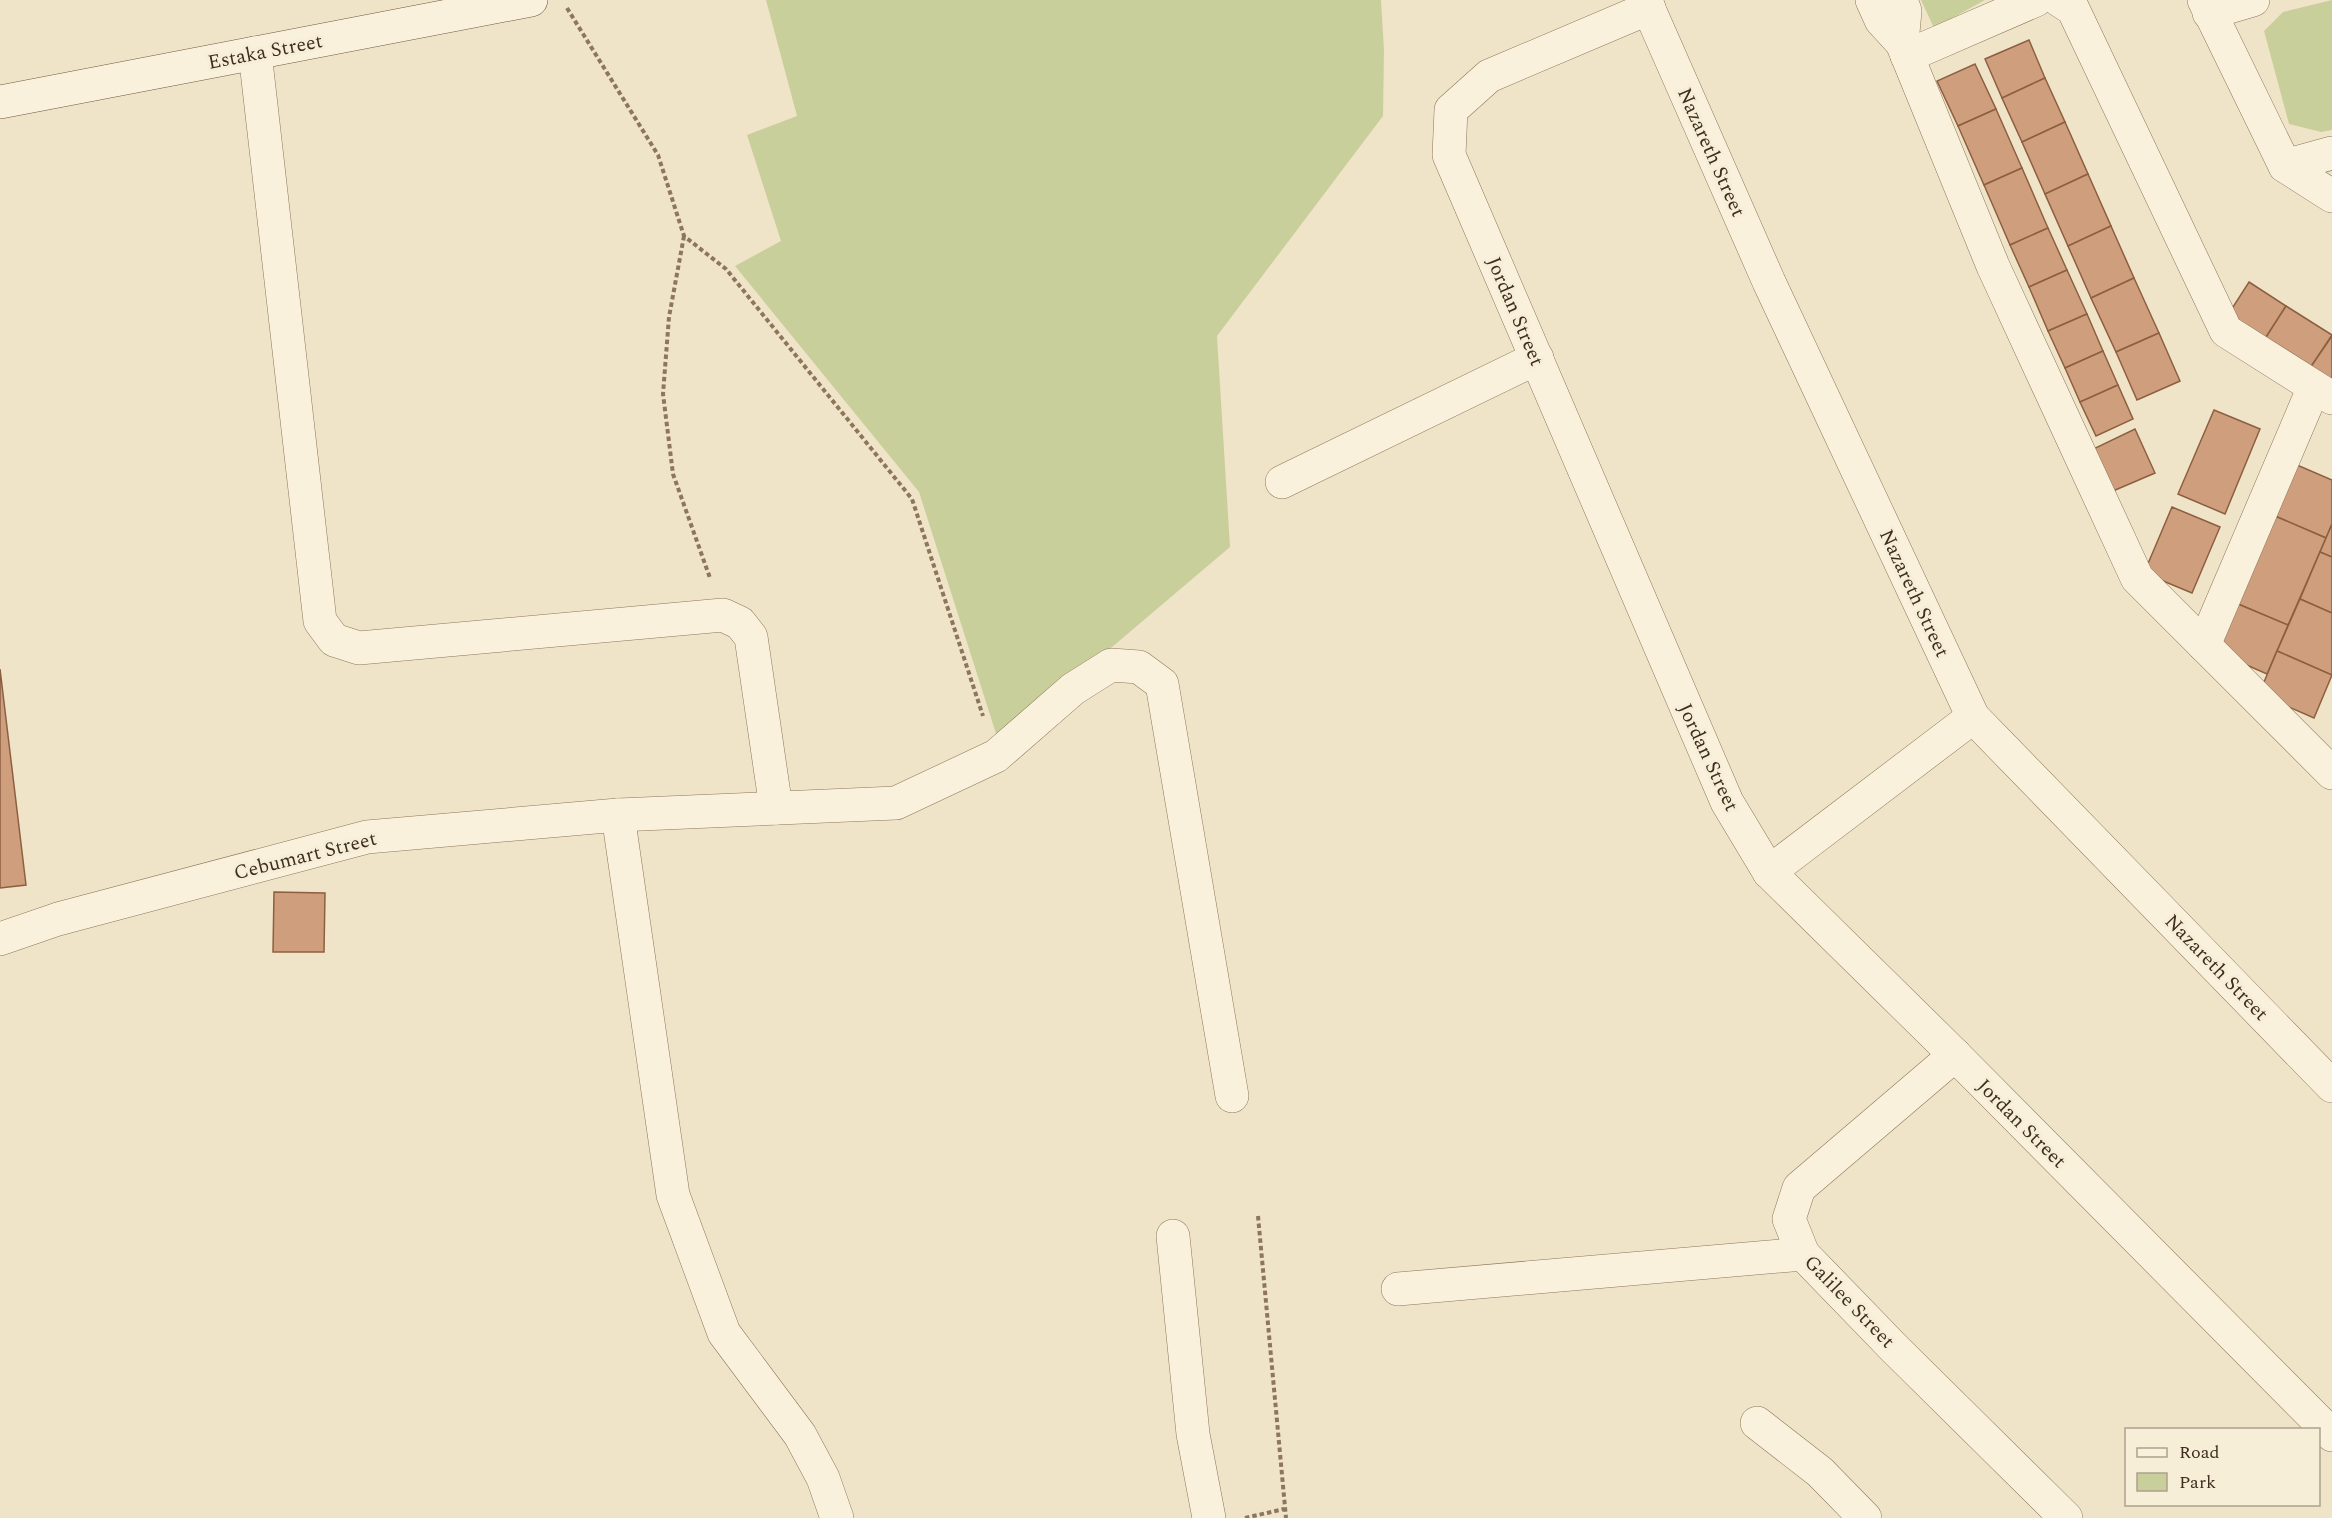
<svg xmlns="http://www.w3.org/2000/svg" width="2332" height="1518" viewBox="0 0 2332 1518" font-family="Spectral,serif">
<rect width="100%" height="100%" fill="#f0e4c8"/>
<!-- green -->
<g fill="#c9cf9b">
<polygon points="766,0 1381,0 1384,50 1383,116 1217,336 1230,547 999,743 919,492 735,266 781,241 747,135 797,116"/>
<polygon points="1921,0 1985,0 1934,28"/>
<polygon points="2332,0 2332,130 2321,132 2289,124 2264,31 2283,12"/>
</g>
<!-- building -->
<g fill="#cf9f7d" stroke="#8d5f41" stroke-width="1.5">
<polygon points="2029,40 2045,78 2002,98 1985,59"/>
<polygon points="1975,64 1996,109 1958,126 1937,81"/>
<polygon points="2045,78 2065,122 2022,142 2002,98"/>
<polygon points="1996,109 2022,168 1984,185 1958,126"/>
<polygon points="2065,122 2088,174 2045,194 2022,142"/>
<polygon points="2022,168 2048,228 2010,245 1984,185"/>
<polygon points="2088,174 2111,226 2068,246 2045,194"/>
<polygon points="2111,226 2134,278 2091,298 2068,246"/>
<polygon points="2048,228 2067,270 2029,287 2010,245"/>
<polygon points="2067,270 2087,314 2048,331 2029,287"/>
<polygon points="2134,278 2159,333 2116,352 2091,298"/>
<polygon points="2249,282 2286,306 2261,345 2224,321"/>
<polygon points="2286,306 2332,335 2306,374 2261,345"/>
<polygon points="2087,314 2103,351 2065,368 2048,331"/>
<polygon points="2159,333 2180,381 2137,400 2116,352"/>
<polygon points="2332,336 2332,391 2306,374"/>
<polygon points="2103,351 2118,385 2080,402 2065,368"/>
<polygon points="2118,385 2133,419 2096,436 2080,402"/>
<polygon points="2214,410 2260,429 2225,514 2178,494"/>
<polygon points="2135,429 2155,473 2106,494 2087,452"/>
<polygon points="2297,465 2332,480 2332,524 2326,538 2275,516"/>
<polygon points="2172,507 2220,527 2192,593 2144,573"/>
<polygon points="2275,516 2326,538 2288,625 2238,604"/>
<polygon points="2332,524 2332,557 2320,552"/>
<polygon points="2320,552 2332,557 2332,613 2300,599"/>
<polygon points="2300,599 2332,613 2332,675 2277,651"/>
<polygon points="2238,604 2288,625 2267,674 2217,652"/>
<polygon points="2277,651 2332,675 2314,718 2259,694"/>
<polygon points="0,669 26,885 0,888"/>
<polygon points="274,892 325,893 324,952 273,952"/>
</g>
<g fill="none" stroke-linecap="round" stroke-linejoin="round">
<!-- street casing -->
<g stroke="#8d765c" stroke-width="34">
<g id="street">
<polyline points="1645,0 1769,282 1973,717 2332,1086"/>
<polyline points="1872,0 1881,20 1902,43 1993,266 2137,578 2332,773"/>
<polyline points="1901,0 1905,11 1902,43"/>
<polyline points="2059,0 2073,9 2226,331 2332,398"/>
<polyline points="2204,0 2285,166 2332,196"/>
<polyline points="1649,8 1489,76 1451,110 1449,155 1727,802 1769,872 1955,1055 2332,1435"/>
<polyline points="2209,13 2253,0"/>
<polyline points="255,53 320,621 334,640 359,648 723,615 740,623 751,637 776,808"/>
<polyline points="1907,56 2036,0"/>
<polyline points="2285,166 2332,153"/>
<polyline points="1282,482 1537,358"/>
<polyline points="2204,645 2314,387"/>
<polyline points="618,815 673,1195 724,1333 800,1435 823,1478 837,1518"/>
<polyline points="1769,872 1973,717"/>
<polyline points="0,939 58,919 367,837 618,815 896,803 996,756 1073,689 1111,665 1139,667 1162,684 1232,1096"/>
<polyline points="1955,1055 1799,1188 1789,1219 1803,1254 1894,1348 2066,1518"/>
<polyline points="1173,1236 1193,1434 1209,1518"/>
<polyline points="1398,1289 1803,1254"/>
<polyline points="1757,1423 1820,1472 1865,1518"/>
</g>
</g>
<!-- secondary casing -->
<g stroke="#6f573f" stroke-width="34">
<polyline id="secondary" points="0,102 531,0"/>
</g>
<!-- path -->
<g stroke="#8d765c" stroke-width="4" stroke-dasharray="4.5 3" stroke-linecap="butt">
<polyline points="567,8 658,155 684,236 726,269 912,499 983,716"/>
<polyline points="684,236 669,317 663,394 673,474 710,578"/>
<polyline points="1258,1216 1286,1518"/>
<polyline points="1245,1518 1284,1509"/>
</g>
<!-- street -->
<use href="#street" stroke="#faf1dc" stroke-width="33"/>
<!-- secondary -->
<use href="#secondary" stroke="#faf1dc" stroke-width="33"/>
</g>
<g text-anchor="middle" stroke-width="6" stroke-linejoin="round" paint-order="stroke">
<!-- street labels -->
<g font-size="20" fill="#3d2e20" stroke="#f7eed8">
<text transform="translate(265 51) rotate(-11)" y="7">Estaka Street</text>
<text transform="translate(1712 152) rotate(66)" y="7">Nazareth Street</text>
<text transform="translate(1516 311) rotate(67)" y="7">Jordan Street</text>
<text transform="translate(1915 593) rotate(65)" y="7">Nazareth Street</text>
<text transform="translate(1709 757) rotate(65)" y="7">Jordan Street</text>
<text transform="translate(305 855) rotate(-14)" y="7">Cebumart Street</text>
<text transform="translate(2217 967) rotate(46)" y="7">Nazareth Street</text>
<text transform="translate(2022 1123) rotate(45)" y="7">Jordan Street</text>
<text transform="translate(1850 1301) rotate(46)" y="7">Galilee Street</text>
</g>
</g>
<!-- legend -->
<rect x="2125" y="1428" width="195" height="78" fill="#f7eed8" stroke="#ada18e" stroke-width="1.5"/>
<rect x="2137" y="1448" width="30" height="9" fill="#faf1dc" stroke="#ada18e" stroke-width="1.5"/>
<text x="2179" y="1458" font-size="18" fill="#3d2e20">Road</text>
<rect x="2137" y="1473" width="30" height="18" fill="#c9cf9b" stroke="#ada18e" stroke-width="1.5"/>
<text x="2179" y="1488" font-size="18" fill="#3d2e20">Park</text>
</svg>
